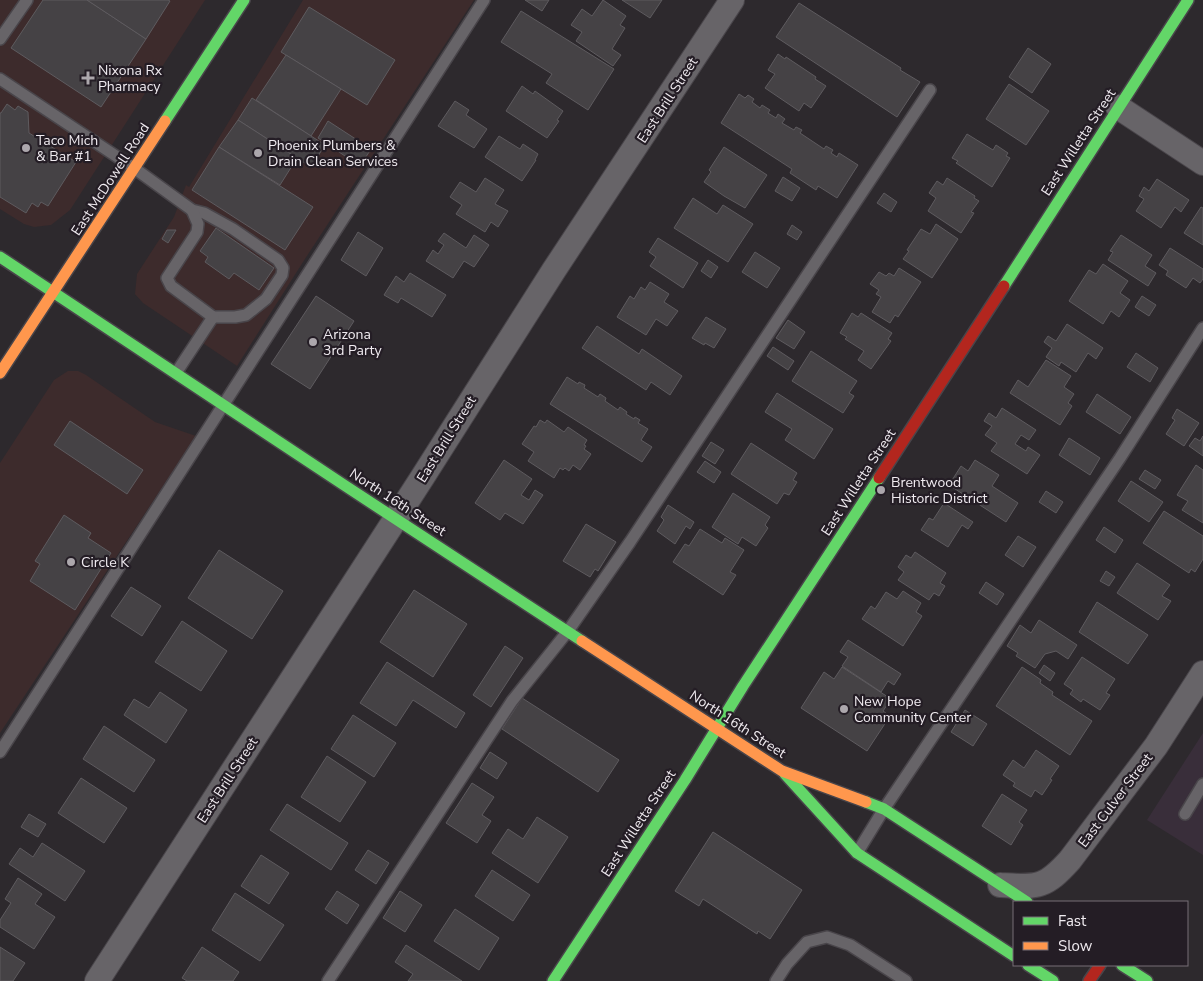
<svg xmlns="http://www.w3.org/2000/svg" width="1203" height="981" viewBox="0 0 1203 981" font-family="'Nunito Sans',sans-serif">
<rect width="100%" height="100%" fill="#2d292d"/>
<!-- commercial -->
<g fill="#3d2b2c">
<polygon points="0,0 205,0 70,210 51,225 34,227 24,224 0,209"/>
<polygon points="303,0 474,0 303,262 237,366 143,303 135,294 137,274 174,217 186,185 189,187"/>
<polygon points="68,371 78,371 86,375 155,422 196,436 0,733 0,463 54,380"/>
</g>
<!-- built -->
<polygon fill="#392e3a" points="1203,733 1203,855 1147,820"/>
<!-- building -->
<g fill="#454245" stroke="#5e5b5f">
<polygon points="43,0 87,0 146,39 101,107 11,48"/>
<polygon points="87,0 168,0 170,1 146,39"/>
<polygon points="525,0 549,0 542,11"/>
<polygon points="603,0 626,16 620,25 625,28 612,49 621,55 613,66 576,41 582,32 571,25 582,9 592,16"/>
<polygon points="622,0 662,0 650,18"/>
<polygon points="799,3 901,68 900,70 920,82 897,117 776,37"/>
<polygon points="309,7 395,60 367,105 281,52"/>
<polygon points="521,11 614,69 588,110 546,83 552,74 501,42"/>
<polygon points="1028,48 1051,64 1032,93 1009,77"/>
<polygon points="778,54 785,59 786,57 816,77 815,79 826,86 811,108 804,103 799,111 765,88 775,74 768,70"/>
<polygon points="286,55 341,89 311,136 256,100"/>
<polygon points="1009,84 1049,111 1026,145 986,119"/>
<polygon points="522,86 533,94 535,91 563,111 557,120 559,121 547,138 506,111"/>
<polygon points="739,94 745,98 748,95 754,99 752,102 760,108 762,105 770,110 768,113 776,118 778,114 785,119 782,123 794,130 796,127 802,130 800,133 824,149 826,146 833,150 831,153 837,157 839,153 858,165 837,198 818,186 816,190 790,173 792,169 721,123"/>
<polygon points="252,98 325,145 311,167 238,120"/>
<polygon points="455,101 469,110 466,115 487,129 474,148 438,126"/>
<polygon points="7,104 15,110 18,106 28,112 29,133 76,162 48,206 41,202 38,207 32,203 26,213 0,197 0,113 1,113"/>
<polygon points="238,120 297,158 280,185 219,147"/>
<polygon points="328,121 371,149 360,166 318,138"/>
<polygon points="967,134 993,150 996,145 1008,153 1006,156 1010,158 992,187 956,163 958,161 952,158"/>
<polygon points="499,136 520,149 523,144 538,154 535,160 536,160 522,181 485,157"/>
<polygon points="219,147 313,207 285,250 192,190"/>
<polygon points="724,147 767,175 745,208 724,196 704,182 711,172 709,170"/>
<polygon points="783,177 800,188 792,201 775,191"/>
<polygon points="485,178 504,190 495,204 508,211 498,227 491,222 485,232 456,214 462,205 450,197 460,182 476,192"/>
<polygon points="947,178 975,196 974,198 979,201 971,212 974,213 961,233 928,211 936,198 929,193 937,181 943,185"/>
<polygon points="1157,179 1189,200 1181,212 1175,207 1161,228 1136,211 1144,199 1139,196 1144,187 1149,191"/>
<polygon points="884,193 897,202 891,212 877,203"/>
<polygon points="693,198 717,214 723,205 753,224 728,262 674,228"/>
<polygon points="1201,207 1203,208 1203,245 1184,233"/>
<polygon points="936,224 958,239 932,278 903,259 909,251 907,250 921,229 930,234"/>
<polygon points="792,225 802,232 797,240 787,234"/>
<polygon points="216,228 274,268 259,290 234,273 229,279 205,262 208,257 200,251"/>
<polygon points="167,230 176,230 168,243 162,239"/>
<polygon points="358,232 383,248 366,276 341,260"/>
<polygon points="444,233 466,248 474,235 489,245 474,267 464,261 453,278 426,261 433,250 438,254 444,245 438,241"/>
<polygon points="1121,235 1152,255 1145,266 1156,273 1148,286 1108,260 1113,252 1110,251"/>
<polygon points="658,238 698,263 683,288 650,266 656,257 649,252"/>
<polygon points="1170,248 1203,269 1203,279 1200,283 1193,278 1186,288 1166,275 1168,271 1159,265"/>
<polygon points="755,252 780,268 767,288 742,272"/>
<polygon points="708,260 718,267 711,278 701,271"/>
<polygon points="1103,264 1128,281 1120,293 1130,300 1119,317 1111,311 1103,324 1069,301 1089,270 1096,274"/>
<polygon points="899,268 921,282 898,317 895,315 890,323 872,312 881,297 876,294 879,290 870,284 879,272 886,276 889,273 894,276"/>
<polygon points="410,273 446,295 432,317 401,298 398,303 384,295 396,276 404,282"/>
<polygon points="650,282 669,294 664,302 678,311 667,326 656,319 646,335 617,317 630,296 634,299 641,287 645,290"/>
<polygon points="316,296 354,321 310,389 271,364"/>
<polygon points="1142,296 1156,305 1149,316 1135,307"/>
<polygon points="852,313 858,317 861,313 892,333 888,339 891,341 871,369 858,360 864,351 845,339 847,337 840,333"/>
<polygon points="706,317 726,329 714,348 705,343 704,345 692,338"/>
<polygon points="788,320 805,332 794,349 776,338"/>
<polygon points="1067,324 1103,348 1096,359 1088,353 1076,372 1061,362 1059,366 1046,357 1052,348 1044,342 1048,336 1056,341"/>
<polygon points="597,326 639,354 642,349 682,376 670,395 651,382 646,390 582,348"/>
<polygon points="773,347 794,361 788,370 767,356"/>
<polygon points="811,351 857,381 849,393 854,396 843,413 792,381"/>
<polygon points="1136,353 1158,368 1150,382 1127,367"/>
<polygon points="1046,360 1071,376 1064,387 1074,394 1068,403 1072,406 1060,425 1010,393 1018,380 1028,387"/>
<polygon points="567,377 578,384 579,382 585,385 584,388 598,397 600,394 606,398 605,401 618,410 620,407 627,412 626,414 634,419 635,417 640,420 638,423 648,429 641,440 652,447 642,462 550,404"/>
<polygon points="777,393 833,429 814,459 785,440 792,429 765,412"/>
<polygon points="1097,394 1131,417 1120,434 1086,412"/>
<polygon points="1002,408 1036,430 1029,440 1021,435 1015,444 1026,451 1028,447 1040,455 1027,474 991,451 997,443 985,435 992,426 984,421 989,413 996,418"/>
<polygon points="1177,409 1199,423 1184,446 1166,434 1175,420 1172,418"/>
<polygon points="540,420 545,423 547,420 564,432 568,427 587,440 584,445 586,446 584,449 591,454 580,470 573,465 569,471 565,468 563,470 560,468 554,478 528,461 534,452 522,444 534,426 536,427"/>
<polygon points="70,421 143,470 127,494 54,445"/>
<polygon points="1203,436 1203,456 1189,446 1195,438 1200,441"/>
<polygon points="1069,438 1100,458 1090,475 1059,455"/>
<polygon points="711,442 724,450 715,464 702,456"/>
<polygon points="751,443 797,473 793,480 797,482 789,495 784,493 777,504 731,474"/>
<polygon points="504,460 532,479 521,495 529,500 535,490 543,495 523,524 505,513 500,520 475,503"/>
<polygon points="975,460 999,475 992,486 1018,503 1006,522 949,485 961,466 968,471"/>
<polygon points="705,461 721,472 714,483 697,472"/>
<polygon points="1196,465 1203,470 1203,523 1182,510 1188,501 1177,495"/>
<polygon points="1145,470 1161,480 1155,489 1139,479"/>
<polygon points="1131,481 1163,502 1149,522 1118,501"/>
<polygon points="1046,491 1063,502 1056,513 1039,502"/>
<polygon points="733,493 770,517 765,525 768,528 756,546 742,537 738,544 712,527"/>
<polygon points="944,503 973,522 968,529 962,525 948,547 921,530 929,518 933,520"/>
<polygon points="668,505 694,522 690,529 686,526 675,544 657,531 664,520 661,517"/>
<polygon points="1164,511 1203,536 1203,559 1195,572 1191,569 1189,573 1143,543"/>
<polygon points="64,515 91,533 88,538 111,553 75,610 30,581 40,564 35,561"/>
<polygon points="586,524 616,542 598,571 595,569 590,577 563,561"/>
<polygon points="1104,527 1123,540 1115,553 1096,540"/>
<polygon points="700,529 722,543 725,538 744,550 730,572 736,575 723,595 673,562 685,544 689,546"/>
<polygon points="1018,536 1036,547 1023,567 1005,555"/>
<polygon points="219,550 283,591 252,639 188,598"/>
<polygon points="915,552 946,573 940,583 945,586 939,596 934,593 929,600 898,580 904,572 898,567 906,555 911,558"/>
<polygon points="1137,563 1170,585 1162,596 1171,601 1158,620 1117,593"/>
<polygon points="1106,571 1115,577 1109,586 1100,581"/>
<polygon points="986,582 1004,594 997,605 979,593"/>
<polygon points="131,587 161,606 142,636 111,616"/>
<polygon points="414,590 467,624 433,677 380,642"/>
<polygon points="903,591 921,603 916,612 922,616 903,646 862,619 871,606 875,609 886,592 897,599"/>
<polygon points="1097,602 1148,635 1128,664 1079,632"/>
<polygon points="1039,620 1077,645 1068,659 1056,651 1045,654 1035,668 1016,656 1018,653 1007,646 1020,625 1031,633"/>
<polygon points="182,621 227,651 201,691 155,662"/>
<polygon points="848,640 901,674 894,685 888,681 881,692 842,666 848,657 840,652"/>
<polygon points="505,646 523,658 491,707 473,695"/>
<polygon points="1082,657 1115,679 1106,693 1110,695 1100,710 1083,699 1081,702 1070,694 1073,690 1064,684"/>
<polygon points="387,662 465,713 456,728 413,700 396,726 360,703"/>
<polygon points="1044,665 1055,673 1050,681 1039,673"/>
<polygon points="842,667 891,699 883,711 890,716 867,751 801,708 824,672 834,679"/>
<polygon points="1022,667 1041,680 1040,683 1053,692 1052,695 1092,721 1070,755 996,706"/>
<polygon points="160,692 187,710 166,743 124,715 134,699 149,708"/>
<polygon points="522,698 619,760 598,792 502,729"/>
<polygon points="965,710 987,724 973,746 951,732"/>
<polygon points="353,715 396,743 374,777 331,749"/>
<polygon points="104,726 155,760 134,792 83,759"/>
<polygon points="1036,750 1059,766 1050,779 1052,780 1042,795 1035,790 1031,797 1013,786 1015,783 1003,775 1013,760 1024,768"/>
<polygon points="490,752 507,763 497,779 480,768"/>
<polygon points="327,756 366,782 340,822 301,797"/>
<polygon points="81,778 127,808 104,843 58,813"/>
<polygon points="472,783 494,797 482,815 491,821 477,843 446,823"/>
<polygon points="1002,794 1027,810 1019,822 1023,825 1011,845 982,826"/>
<polygon points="287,804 348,843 331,870 270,830"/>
<polygon points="29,814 46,824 38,837 21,827"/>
<polygon points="537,817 568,837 538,883 492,853 508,829 523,839"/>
<polygon points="713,832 802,890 770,939 758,931 757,934 703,899 699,906 675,891"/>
<polygon points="42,843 85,871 65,901 9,864 20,848 33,857"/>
<polygon points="368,850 389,863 376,884 355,870"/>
<polygon points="261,855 289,873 269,904 241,886"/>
<polygon points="492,870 530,895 513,921 475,896"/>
<polygon points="18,878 42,894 35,904 55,917 34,949 0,927 0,920 11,903 5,899"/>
<polygon points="337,891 359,905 347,924 325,909"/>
<polygon points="400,891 422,905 405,932 383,918"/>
<polygon points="235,893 284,925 260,961 212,930"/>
<polygon points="455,909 499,938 479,970 434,941"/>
<polygon points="406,945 462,981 408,981 413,974 395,962"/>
<polygon points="0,947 25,963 13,981 0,981"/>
<polygon points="202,947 239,972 233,981 187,981 182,978"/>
</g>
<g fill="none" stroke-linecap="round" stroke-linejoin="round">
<!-- lane casing -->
<g stroke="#49454a" stroke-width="14">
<g id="lane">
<polyline points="0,39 27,0"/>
<polyline points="0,79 134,168 192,210 204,213 233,229 278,260 283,268 282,275 266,299 246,315 235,317 213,317"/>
<polyline points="176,373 213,317 171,286 167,278 197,232 198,224 192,210"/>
<polyline points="0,752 484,0"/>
<polyline points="1185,814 1203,784"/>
<polyline points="857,853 884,809 1120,458 1203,328"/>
<polyline points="328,981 512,701 568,631 630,542 930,90"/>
<polyline points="776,981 787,964 807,942 827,937 850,945 906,981"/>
</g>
</g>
<!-- street casing -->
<g stroke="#49454a" stroke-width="26">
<g id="street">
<polyline points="1118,107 1203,163"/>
<path d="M 1000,885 C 1037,887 1044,889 1070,860 L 1156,746 L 1203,673"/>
<polyline points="97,981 422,478 554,270 732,0"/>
</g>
</g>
<!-- fast casing -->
<g stroke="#49454a" stroke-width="14">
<g id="fast">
<polyline points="165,121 244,0"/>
<polyline points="0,257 344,485 582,641"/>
<polyline points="1004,286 1188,0"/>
<polyline points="785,774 857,853 1014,956"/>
<polyline points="866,802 884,809 1027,902"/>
<polyline points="1028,965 1053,981"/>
<polyline points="1122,965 1147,981"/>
<polyline points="553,981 685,780 743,686 879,478"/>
</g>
</g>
<!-- slow casing -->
<g stroke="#49454a" stroke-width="14">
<g id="slow">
<polyline points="0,373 165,121"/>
<polyline points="582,641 782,771 866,802"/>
</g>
</g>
<!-- jam casing -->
<g stroke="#49454a" stroke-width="14">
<g id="jam">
<polyline points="879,478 1004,286"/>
<polyline points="1089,981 1100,965"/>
</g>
</g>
<!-- lane -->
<use href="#lane" stroke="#676468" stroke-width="11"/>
<!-- street -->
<use href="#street" stroke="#676468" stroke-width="24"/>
<!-- fast -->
<use href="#fast" stroke="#63d668" stroke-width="11"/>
<!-- slow -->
<use href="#slow" stroke="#ff974d" stroke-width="11"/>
<!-- jam -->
<use href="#jam" stroke="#b3261e" stroke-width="11"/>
</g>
<!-- markers -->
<g fill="#aca7ac" stroke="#241d25" stroke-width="2">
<path d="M85.5 70.5h5v5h5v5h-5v5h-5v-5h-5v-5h5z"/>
<circle cx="26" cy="148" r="5"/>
<circle cx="258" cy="153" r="5"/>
<circle cx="313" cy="342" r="5"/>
<circle cx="881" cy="490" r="5"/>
<circle cx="71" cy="562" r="5"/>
<circle cx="844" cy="709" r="5"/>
</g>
<g text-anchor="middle" stroke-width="4.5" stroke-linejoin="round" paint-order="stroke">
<!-- poi labels -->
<g font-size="14" fill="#f0ebf0" stroke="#241d25" text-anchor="start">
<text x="98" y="75">Nixona Rx<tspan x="98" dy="16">Pharmacy</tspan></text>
<text x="36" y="145">Taco Mich<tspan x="36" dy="16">&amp; Bar #1</tspan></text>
<text x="268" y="150">Phoenix Plumbers &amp;<tspan x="268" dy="16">Drain Clean Services</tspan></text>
<text x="323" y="339">Arizona<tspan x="323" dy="16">3rd Party</tspan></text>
<text x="891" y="487">Brentwood<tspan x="891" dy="16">Historic District</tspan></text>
<text x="81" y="567">Circle K</text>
<text x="854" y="706">New Hope<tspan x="854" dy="16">Community Center</tspan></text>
</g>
<!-- street labels -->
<g font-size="14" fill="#f0ebf0" stroke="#241d25">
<text transform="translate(667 100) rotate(-57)" y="5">East Brill Street</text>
<text transform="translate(1078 142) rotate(-57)" y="5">East Willetta Street</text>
<text transform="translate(110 179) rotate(-57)" y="5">East McDowell Road</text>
<text transform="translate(446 439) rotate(-58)" y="5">East Brill Street</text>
<text transform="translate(858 482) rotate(-57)" y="5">East Willetta Street</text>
<text transform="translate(398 502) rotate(33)" y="5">North 16th Street</text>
<text transform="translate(738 724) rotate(33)" y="5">North 16th Street</text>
<text transform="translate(227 780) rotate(-57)" y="5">East Brill Street</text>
<text transform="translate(1115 800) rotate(-53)" y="5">East Culver Street</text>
<text transform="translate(638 823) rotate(-57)" y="5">East Willetta Street</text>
</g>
</g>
<!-- legend -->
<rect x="1013" y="901" width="175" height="65" fill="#241d25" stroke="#766f76"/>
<rect x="1023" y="917" width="25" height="8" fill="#63d668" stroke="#766f76"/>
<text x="1058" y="926" font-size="15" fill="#f0ebf0">Fast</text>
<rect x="1023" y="942" width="25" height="8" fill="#ff974d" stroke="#766f76"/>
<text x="1058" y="951" font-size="15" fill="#f0ebf0">Slow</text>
</svg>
